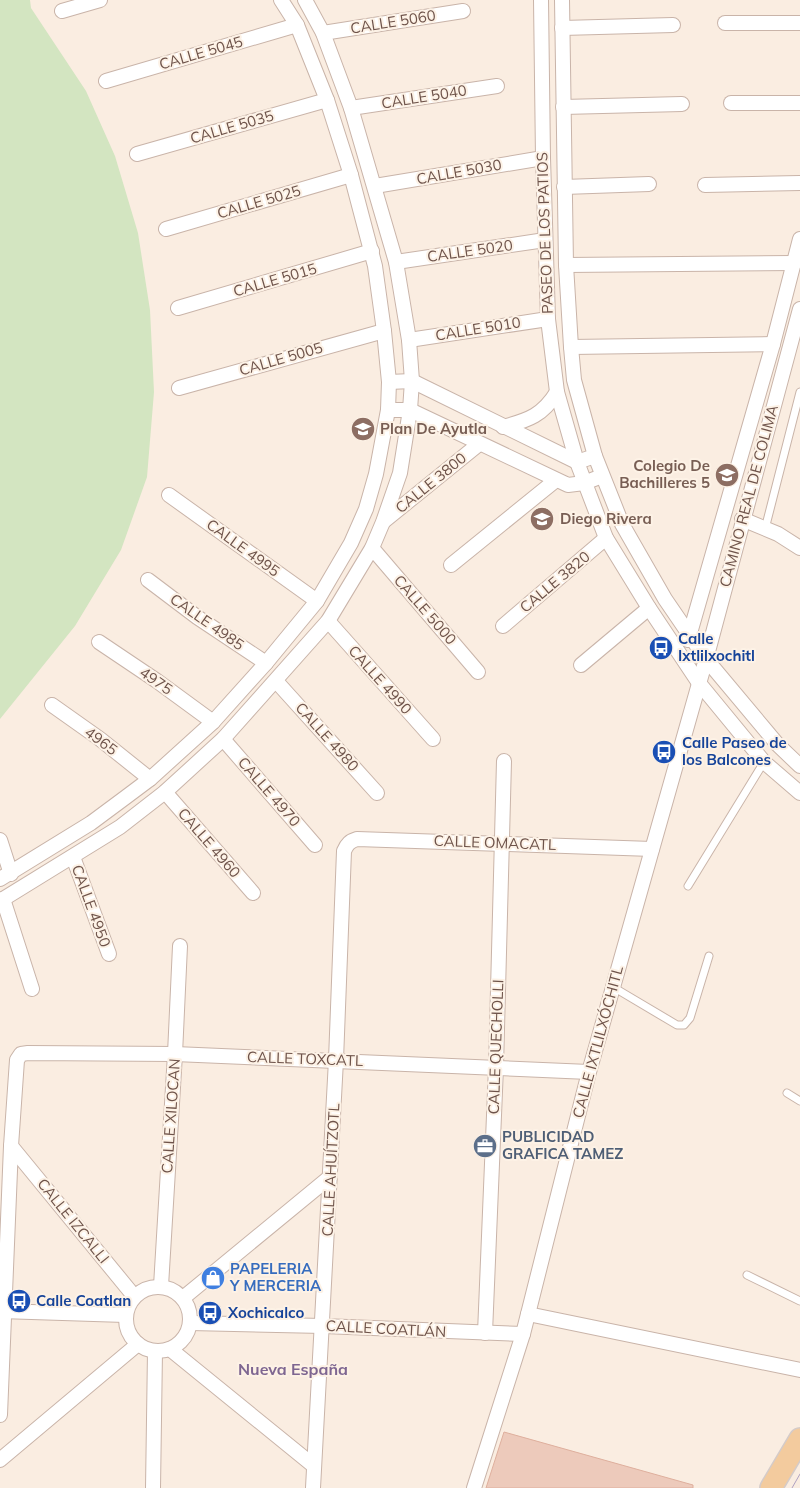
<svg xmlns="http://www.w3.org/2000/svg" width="800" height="1488" viewBox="0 0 800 1488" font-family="Mulish,sans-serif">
<rect width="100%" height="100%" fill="#faede1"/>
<!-- green -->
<polygon fill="#d3e5c1" points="0,0 30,0 31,8 86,91 115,156 138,233 150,310 154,392 147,477 121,550 75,626 0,719"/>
<!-- building -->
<polygon fill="#edcabb" stroke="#deaf9d" points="504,1432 693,1485 693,1488 486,1488"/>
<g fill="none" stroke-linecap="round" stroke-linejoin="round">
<!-- lane casing -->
<g stroke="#c9b4a9" stroke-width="9">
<g id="lane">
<polyline points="765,529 800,392"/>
<polyline points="688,886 764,762"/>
<polyline points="613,987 677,1025 684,1025 690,1018 709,956"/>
<polyline points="787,1093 800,1101"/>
<polyline points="747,1275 800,1301"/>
</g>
</g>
<!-- street casing -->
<g stroke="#c9b4a9" stroke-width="16">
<g id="street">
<polyline points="541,0 543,158 548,319 557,392 577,462 606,538 649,608 699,683 764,762 800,793"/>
<polyline points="562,0 566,265 571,347 574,380 595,456 622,524 665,599 706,659 778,745 800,766"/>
<polyline points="62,11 100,0"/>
<polyline points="725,23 800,23"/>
<polyline points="562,28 673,25"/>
<polyline points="323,33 463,11"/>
<polyline points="106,81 297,25"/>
<polyline points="731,103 800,103"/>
<polyline points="563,107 682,104"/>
<polyline points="351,108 497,86"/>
<polyline points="137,154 327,100"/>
<polyline points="705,185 800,183"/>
<polyline points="375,186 543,158"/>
<polyline points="564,187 649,184"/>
<polyline points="166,229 351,175"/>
<polyline points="396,262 545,240"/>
<polyline points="566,265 794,263"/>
<polyline points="178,308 372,251"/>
<polyline points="409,340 548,319"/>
<polyline points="571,347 773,344"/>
<polyline points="389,382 412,381 577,462 595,456"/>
<polyline points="179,388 384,331"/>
<polyline points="388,410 410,410 568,485 584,483 602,476"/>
<path d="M 503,427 C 529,420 543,415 557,392"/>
<polyline points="169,495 317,601"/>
<polyline points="742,519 778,534 800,548"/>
<polyline points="384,521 479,444"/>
<polyline points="372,548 478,672"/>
<polyline points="451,565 556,480"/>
<polyline points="148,580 197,617 266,663"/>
<polyline points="328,621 433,739"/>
<polyline points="503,626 606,538"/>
<polyline points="688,640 773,344 800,239"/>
<polyline points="99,642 157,681 213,722"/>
<polyline points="581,665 649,608"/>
<polyline points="276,681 377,793"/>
<polyline points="52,705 100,739 150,779"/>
<polyline points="223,739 315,845"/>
<polyline points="165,792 253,893"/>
<polyline points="0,840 11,874"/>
<polyline points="73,857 109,954"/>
<polyline points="0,879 91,823 126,797 150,779 213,722 266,663 317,601 351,543 366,509 376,474 388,410 389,382 384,331 375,266 351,175 327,100 297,25 281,0"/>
<polyline points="3,899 32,989"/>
<polyline points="0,901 120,827 165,792 223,739 328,621 372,548 383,522 400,473 410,410 412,381 409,340 396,262 351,108 323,33 305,0"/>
<polyline points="11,1146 134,1296"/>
<polyline points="161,1286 175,1054 180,946"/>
<circle cx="158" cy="1319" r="32"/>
<polyline points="183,1298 330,1177"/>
<polyline points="0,1311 125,1315"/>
<polyline points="528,1314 800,1370"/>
<polyline points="190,1323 323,1326 523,1334"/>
<polyline points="485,1333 496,1067 504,761"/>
<polyline points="170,1349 314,1466"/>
<polyline points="0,1415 11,1146 17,1060 21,1054 28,1053 175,1054 589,1072"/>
<polyline points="0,1460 138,1344"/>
<polyline points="153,1488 155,1351"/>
<path d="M 313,1488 L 336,1060 L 344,851 C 347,844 350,841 357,839 L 652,849"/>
<polyline points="474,1488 523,1334 589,1072 706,659 800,309"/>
</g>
</g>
<!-- primary casing -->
<g stroke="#d4cbc9" stroke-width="24">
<polyline id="primary" points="771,1488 800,1439"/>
</g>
<!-- lane -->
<use href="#lane" stroke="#fff" stroke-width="7"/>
<!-- street -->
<use href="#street" stroke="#fff" stroke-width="14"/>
<!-- primary -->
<use href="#primary" stroke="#f3cb9e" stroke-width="21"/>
<!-- tram -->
<polyline stroke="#afa1c1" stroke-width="1" points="792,1488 800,1474"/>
</g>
<!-- icons -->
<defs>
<g id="school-disc" transform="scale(1.25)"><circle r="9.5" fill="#8d6e63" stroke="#fdf2e6"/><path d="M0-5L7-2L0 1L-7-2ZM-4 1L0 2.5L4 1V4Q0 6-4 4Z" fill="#fff"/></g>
<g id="university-disc" transform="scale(1.25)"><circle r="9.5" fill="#8d6e63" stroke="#fdf2e6"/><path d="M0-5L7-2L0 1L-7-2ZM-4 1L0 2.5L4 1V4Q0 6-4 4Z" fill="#fff"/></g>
<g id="bus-disc" transform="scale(1.25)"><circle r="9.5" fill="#1a4fb4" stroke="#fdf2e6"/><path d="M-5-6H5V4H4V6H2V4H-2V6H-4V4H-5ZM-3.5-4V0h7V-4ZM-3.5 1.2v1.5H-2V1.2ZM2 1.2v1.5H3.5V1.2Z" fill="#fff"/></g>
<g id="office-disc" transform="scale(1.25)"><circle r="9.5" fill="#5c6f8a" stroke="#fdf2e6"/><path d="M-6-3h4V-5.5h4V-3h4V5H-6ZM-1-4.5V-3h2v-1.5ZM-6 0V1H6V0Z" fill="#fff"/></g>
<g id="shop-disc" transform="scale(1.25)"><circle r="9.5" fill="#3f7fe0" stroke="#fdf2e6"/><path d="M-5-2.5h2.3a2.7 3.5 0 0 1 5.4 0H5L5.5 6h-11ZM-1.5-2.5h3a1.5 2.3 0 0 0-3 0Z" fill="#fff"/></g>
</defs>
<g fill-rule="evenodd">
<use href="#school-disc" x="363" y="429"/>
<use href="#university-disc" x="727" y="475"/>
<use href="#school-disc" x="542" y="519"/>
<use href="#bus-disc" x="661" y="648"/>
<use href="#bus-disc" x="664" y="752"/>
<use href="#office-disc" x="485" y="1146"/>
<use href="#shop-disc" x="213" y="1278"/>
<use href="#bus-disc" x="19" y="1301"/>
<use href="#bus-disc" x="210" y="1313"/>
</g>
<g text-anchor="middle" stroke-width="4" stroke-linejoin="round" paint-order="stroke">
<!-- street labels -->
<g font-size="15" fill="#6e534a" stroke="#fdf2e6">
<text transform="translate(393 22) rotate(-9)" y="5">CALLE 5060</text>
<text transform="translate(201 53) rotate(-16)" y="5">CALLE 5045</text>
<text transform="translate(424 97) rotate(-9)" y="5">CALLE 5040</text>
<text transform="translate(232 127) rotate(-16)" y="5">CALLE 5035</text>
<text transform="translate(459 172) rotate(-10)" y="5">CALLE 5030</text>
<text transform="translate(259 202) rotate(-16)" y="5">CALLE 5025</text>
<text transform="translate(545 233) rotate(-92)" y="5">PASEO DE LOS PATIOS</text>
<text transform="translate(470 251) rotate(-8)" y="5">CALLE 5020</text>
<text transform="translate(275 280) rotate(-16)" y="5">CALLE 5015</text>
<text transform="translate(478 329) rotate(-9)" y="5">CALLE 5010</text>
<text transform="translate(281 359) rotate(-16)" y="5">CALLE 5005</text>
<text transform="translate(431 483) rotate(-39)" y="5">CALLE 3800</text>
<text transform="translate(749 496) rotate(-75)" y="5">CAMINO REAL DE COLIMA</text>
<text transform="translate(243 548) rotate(36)" y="5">CALLE 4995</text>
<text transform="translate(555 582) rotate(-40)" y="5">CALLE 3820</text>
<text transform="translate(425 610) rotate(49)" y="5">CALLE 5000</text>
<text transform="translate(207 622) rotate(35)" y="5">CALLE 4985</text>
<text transform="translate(380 680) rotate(48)" y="5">CALLE 4990</text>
<text transform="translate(156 681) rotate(35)" y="5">4975</text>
<text transform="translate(327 737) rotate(48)" y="5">CALLE 4980</text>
<text transform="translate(101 741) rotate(37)" y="5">4965</text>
<text transform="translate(269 792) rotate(49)" y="5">CALLE 4970</text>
<text transform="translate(209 843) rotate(49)" y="5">CALLE 4960</text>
<text transform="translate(495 843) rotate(2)" y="5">CALLE OMACATL</text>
<text transform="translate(91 906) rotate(70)" y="5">CALLE 4950</text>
<text transform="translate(598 1042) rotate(-75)" y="5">CALLE IXTLILXÓCHITL</text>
<text transform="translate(496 1047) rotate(-88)" y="5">CALLE QUECHOLLI</text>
<text transform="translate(305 1059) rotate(2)" y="5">CALLE TOXCATL</text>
<text transform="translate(171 1116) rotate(-86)" y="5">CALLE XILOCAN</text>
<text transform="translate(331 1170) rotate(-87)" y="5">CALLE AHUÍTZOTL</text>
<text transform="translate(73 1221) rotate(51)" y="5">CALLE IZCALLI</text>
<text transform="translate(386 1329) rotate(3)" y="5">CALLE COATLÁN</text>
</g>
<!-- education labels -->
<g font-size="15" font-weight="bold" fill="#785e54" stroke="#fdf2e6" text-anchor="start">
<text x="380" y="434">Plan De Ayutla</text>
<text x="710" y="471" text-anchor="end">Colegio De<tspan x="710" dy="17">Bachilleres 5</tspan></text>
<text x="560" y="524">Diego Rivera</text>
</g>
<!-- transit labels -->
<g font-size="15" font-weight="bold" fill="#164399" stroke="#fdf2e6" text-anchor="start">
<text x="678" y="644">Calle<tspan x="678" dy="17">Ixtlilxochitl</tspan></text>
<text x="682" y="748">Calle Paseo de<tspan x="682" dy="17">los Balcones</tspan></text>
<text x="36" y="1306">Calle Coatlan</text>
<text x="228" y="1318">Xochicalco</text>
</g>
<!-- service labels -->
<g font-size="15" font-weight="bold" fill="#4e5e75" stroke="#fdf2e6" text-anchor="start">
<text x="502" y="1142">PUBLICIDAD<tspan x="502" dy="17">GRAFICA TAMEZ</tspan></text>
</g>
<!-- shop labels -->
<g font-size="15" font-weight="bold" fill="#366cbe" stroke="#fdf2e6" text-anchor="start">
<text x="230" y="1274">PAPELERIA<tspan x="230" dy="17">Y MERCERIA</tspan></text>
</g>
<!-- neighbourhood labels -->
<g font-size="16" font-weight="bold" fill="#7e6691" stroke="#fdf2e6">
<text x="293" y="1375">Nueva España</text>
</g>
</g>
</svg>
